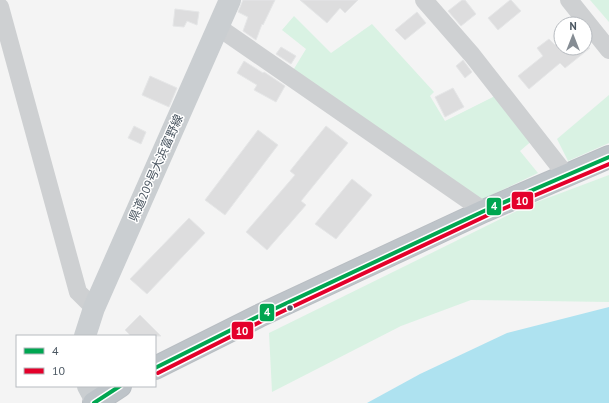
<svg xmlns="http://www.w3.org/2000/svg" width="609" height="403" viewBox="0 0 609 403" font-family="'PT Sans','Noto Sans JP',sans-serif">
<rect width="100%" height="100%" fill="#f4f4f4"/>
<!-- green -->
<g fill="#d9f2e3">
<polygon points="590,0 609,0 609,22"/>
<polygon points="294,16 331,53 372,24 434,92 430,96 445,121 499,94 534,139 520,151 538,173 479,201 292,72 306,49 282,30"/>
<polygon points="609,95 609,143 568,161 557,139"/>
<polygon points="609,175 609,302 471,300 401,326 272,392 269,333 529,205"/>
</g>
<!-- water -->
<polygon fill="#aee2f0" points="609,307 609,403 367,403 420,374 507,333"/>
<!-- building -->
<g fill="#ddddde" stroke="#e5e6e7">
<polygon points="243,0 275,0 263,25 262,24 256,40 243,31 248,17 238,12"/>
<polygon points="300,0 358,0 345,13 340,8 327,23"/>
<polygon points="462,0 465,0 476,14 461,26 448,11"/>
<polygon points="510,0 511,0 521,11 498,30 488,18"/>
<polygon points="175,9 199,12 197,25 187,21 184,27 173,26"/>
<polygon points="417,12 426,23 405,40 395,30"/>
<polygon points="549,39 555,45 561,40 561,48 590,48 565,68 560,63 529,89 518,76 543,56 537,48"/>
<polygon points="281,47 296,56 291,64 276,54"/>
<polygon points="463,60 472,72 465,78 456,66"/>
<polygon points="244,61 263,73 264,72 285,86 276,102 254,90 257,85 237,73"/>
<polygon points="150,76 177,88 169,107 142,95"/>
<polygon points="453,88 464,107 445,117 435,97"/>
<polygon points="134,126 146,132 141,144 128,138"/>
<polygon points="326,126 348,143 301,201 306,205 267,250 246,232 295,175 290,171"/>
<polygon points="258,130 278,145 225,215 205,200"/>
<polygon points="352,179 372,195 336,239 315,224"/>
<polygon points="189,218 205,233 147,294 130,279"/>
<polygon points="140,315 161,336 131,336 125,330"/>
</g>
<g fill="none" stroke-linecap="round" stroke-linejoin="round">
<!-- highway casing -->
<g stroke="#b9bec3" stroke-width="24">
<g id="highway">
<polyline points="155,368 259,316 484,211 609,157"/>
<polyline points="94,403 120,386"/>
</g>
</g>
<!-- minor -->
<g stroke="#ced0d2" stroke-width="18">
<polyline points="424,0 472,55 566,175"/>
<polyline points="569,0 609,50"/>
<polyline points="0,7 78,292 94,308"/>
<polyline points="218,27 484,211"/>
</g>
<!-- major -->
<g stroke="#caced1" stroke-width="22">
<polyline points="85,336 94,308 230,0"/>
<polyline points="88,386 96,401"/>
</g>
<!-- highway -->
<use href="#highway" stroke="#bec4c9" stroke-width="22"/>
<!-- bus-1 casing -->
<g stroke="#fff" stroke-width="7">
<g id="bus-1">
<polyline points="155,368 259,316 484,211 609,157"/>
<polyline points="94,403 120,386"/>
</g>
</g>
<!-- bus-2 casing -->
<g stroke="#fff" stroke-width="7">
<polyline id="bus-2" points="158,373 262,321 486,216 609,164"/>
</g>
<!-- bus-1 -->
<use href="#bus-1" stroke="#00a651" stroke-width="4"/>
<!-- bus-2 -->
<use href="#bus-2" stroke="#e4002b" stroke-width="4"/>
</g>
<!-- markers -->
<circle fill="#4a5661" stroke="#fff" stroke-width="1.5" cx="290" cy="308" r="3.5"/>
<g text-anchor="middle" stroke-width="3" stroke-linejoin="round" paint-order="stroke">
<!-- street labels -->
<g font-size="12" fill="#4a5661" stroke="#fff">
<text transform="translate(156 168) rotate(-66)" y="4">県道209号大浜富野線</text>
</g>
</g>
<g stroke="#fff" stroke-width="1.5">
<rect x="511" y="191" width="23" height="19" rx="4" fill="#e4002b"/>
<rect x="486" y="197" width="16" height="19" rx="4" fill="#00a651"/>
<rect x="259" y="303" width="16" height="19" rx="4" fill="#00a651"/>
<rect x="231" y="321" width="23" height="19" rx="4" fill="#e4002b"/>
</g>
<g font-size="11" text-anchor="middle" font-weight="bold" fill="#fff">
<text x="522" y="205">10</text>
<text x="494" y="210">4</text>
<text x="267" y="316">4</text>
<text x="242" y="335">10</text>
</g>
<!-- legend -->
<rect x="16" y="335" width="140" height="52" fill="#ffffff" stroke="#b7bbc0"/>
<rect x="24" y="348" width="20" height="6" fill="#00a651" stroke="#b7bbc0"/>
<text x="52" y="355" font-size="12" fill="#4a5661">4</text>
<rect x="24" y="368" width="20" height="6" fill="#e4002b" stroke="#b7bbc0"/>
<text x="52" y="375" font-size="12" fill="#4a5661">10</text>
<!-- north arrow -->
<g transform="translate(573 36)"><circle r="19" fill="#ffffff" stroke="#b7bbc0"/>
<path d="M0-3L7 15L0 10L-7 15Z" fill="#868d94"/>
<text y="-6" font-size="11" font-weight="bold" text-anchor="middle" fill="#4a5661">N</text>
</g>
</svg>
